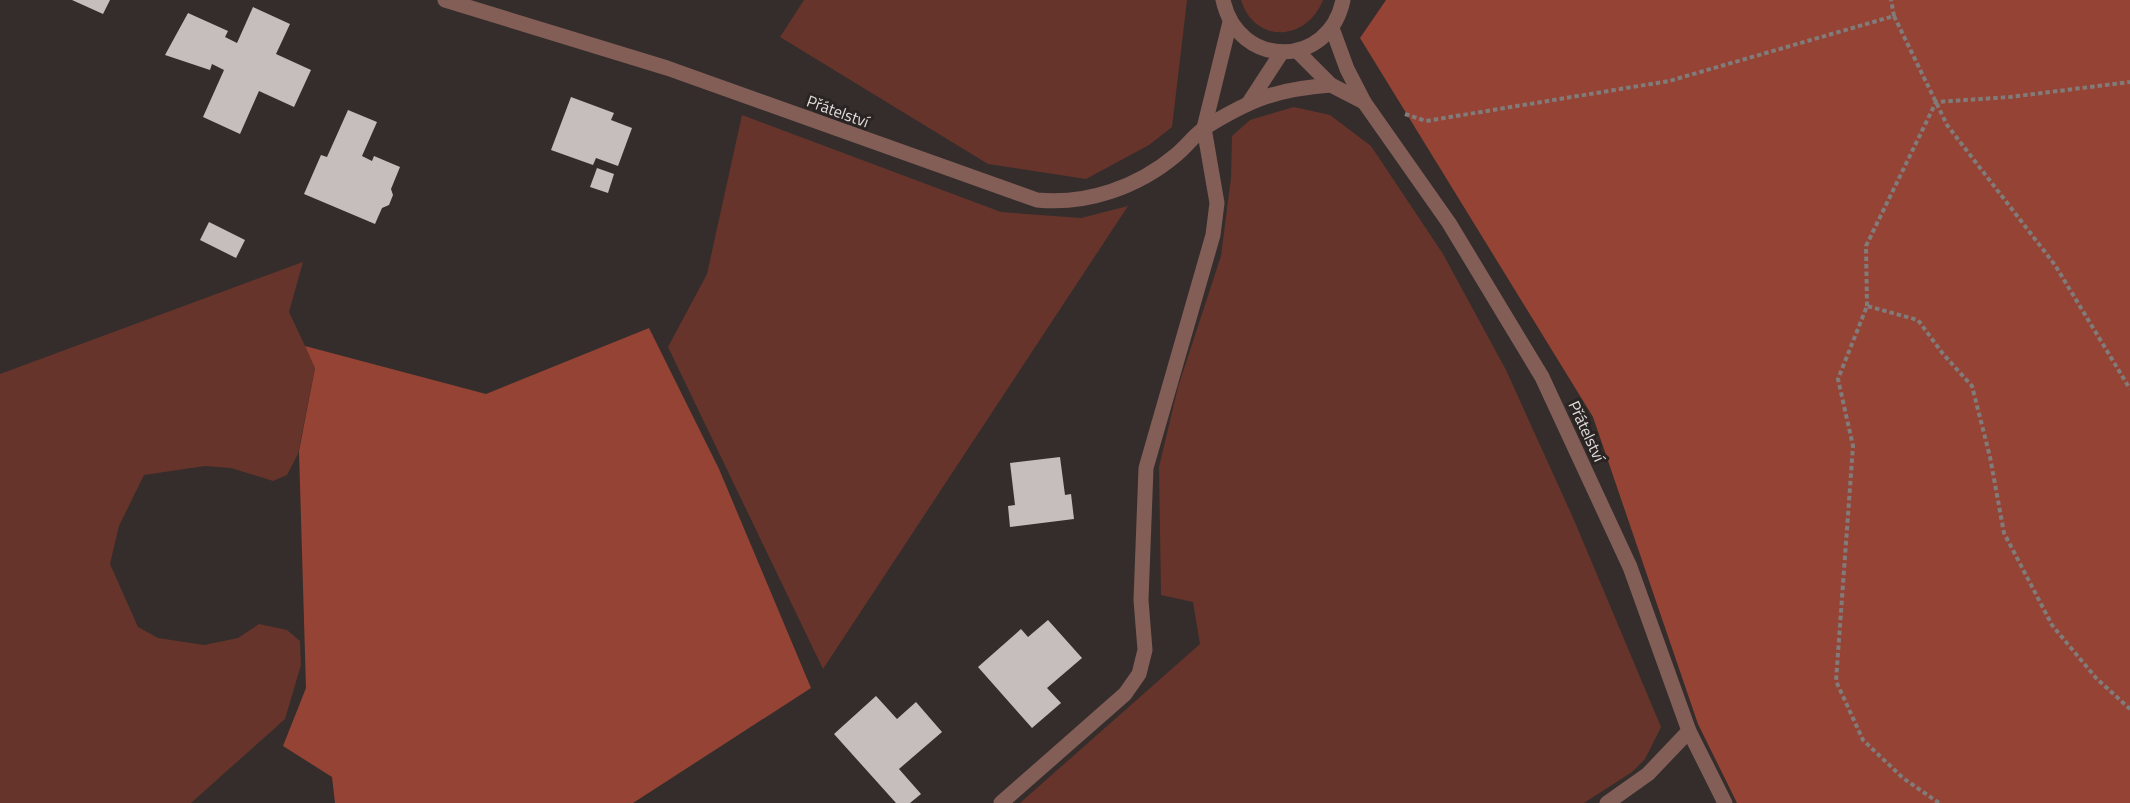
<svg xmlns="http://www.w3.org/2000/svg" width="2130" height="803" viewBox="0 0 2130 803" font-family="'Titillium Web',sans-serif">
<rect width="100%" height="100%" fill="#342d2c"/>
<!-- green -->
<g fill="#66342a">
<polygon points="804,0 1187,0 1172,127 1149,145 1086,179 988,164 780,37"/>
<path d="M 1241,0 L 1323,0 C 1307,41 1255,45 1241,0 Z"/>
<polygon points="1294,107 1330,115 1371,146 1443,254 1506,370 1574,520 1661,727 1645,759 1632,772 1584,803 1020,803 1200,644 1193,602 1161,595 1159,467 1178,387 1221,256 1231,178 1232,136 1250,120"/>
<polygon points="742,115 1001,212 1081,218 1128,206 823,669 668,347 707,274"/>
<polygon points="303,262 289,312 315,367 298,454 287,475 273,481 231,468 205,466 144,475 119,526 110,564 138,627 158,638 204,645 238,638 259,624 287,630 300,641 301,665 285,719 191,803 0,803 0,374"/>
</g>
<!-- forest -->
<g fill="#954334">
<polygon points="1386,0 2130,0 2130,803 1737,803 1698,724 1593,417 1360,38"/>
<polygon points="649,328 719,469 811,688 633,803 335,803 332,777 283,746 306,688 299,451 315,368 305,346 486,394"/>
</g>
<!-- building -->
<g fill="#c6bebc">
<polygon points="72,0 110,0 103,14"/>
<polygon points="253,7 290,24 276,54 311,70 294,107 259,91 240,134 203,117 224,70 212,64 210,70 165,55 188,13 228,31 225,37 237,43"/>
<polygon points="571,97 614,113 611,120 632,128 618,166 596,158 593,165 551,150"/>
<polygon points="348,110 377,122 362,156 372,161 374,156 400,167 391,189 393,195 389,205 382,208 375,224 304,194 321,155 327,157"/>
<polygon points="597,168 614,174 608,193 590,187"/>
<polygon points="209,222 245,240 236,258 200,240"/>
<polygon points="1060,457 1065,495 1071,494 1074,519 1010,527 1008,506 1015,505 1010,463"/>
<polygon points="1048,620 1082,658 1047,688 1061,703 1032,728 978,667 1021,629 1028,637"/>
<polygon points="876,696 897,719 916,702 942,732 899,769 921,794 910,803 896,803 834,734"/>
</g>
<g fill="none" stroke-linecap="round" stroke-linejoin="round">
<!-- path -->
<g stroke="#817b7a" stroke-width="4" stroke-dasharray="4.5 3" stroke-linecap="butt">
<polyline points="1894,16 1947,125 2055,265 2130,389"/>
<polyline points="1405,114 1426,121 1669,81 1894,16 1891,0"/>
<polyline points="1867,306 1866,246 1936,102 2010,97 2130,82"/>
<polyline points="1939,803 1903,778 1863,740 1836,681 1853,446 1838,379 1867,306 1918,320 1943,354 1972,386 1990,457 2004,533 2052,625 2096,678 2130,709"/>
</g>
<!-- service -->
<g stroke="#835e56" stroke-width="15">
<polyline points="1001,803 1125,694 1139,674 1145,650 1141,600 1146,468 1213,235 1217,203 1204,128"/>
<polyline points="1607,803 1648,774 1689,731"/>
</g>
<!-- minor -->
<g stroke="#835e56" stroke-width="15">
<path d="M 445,0 L 667,68 L 1037,200 C 1087,205 1138,187 1176,155 C 1187,146 1195,134 1206,127 C 1251,99 1278,89 1331,85"/>
<path d="M 1223,0 C 1238,69 1329,69 1343,0"/>
<polyline points="1332,28 1347,69 1364,102 1449,223 1542,377 1630,567 1689,731 1725,803"/>
<polyline points="1297,51 1331,85 1364,102"/>
<polyline points="1248,104 1282,52"/>
<polyline points="1204,128 1230,22"/>
</g>
</g>
<g text-anchor="middle" stroke-width="6" stroke-linejoin="round" paint-order="stroke">
<!-- street labels -->
<g font-size="16" fill="#e3dfde" stroke="#2a2422">
<text transform="translate(838 111) rotate(20)" y="6">Přátelství</text>
<text transform="translate(1587 431) rotate(65)" y="6">Přátelství</text>
</g>
</g>
</svg>
